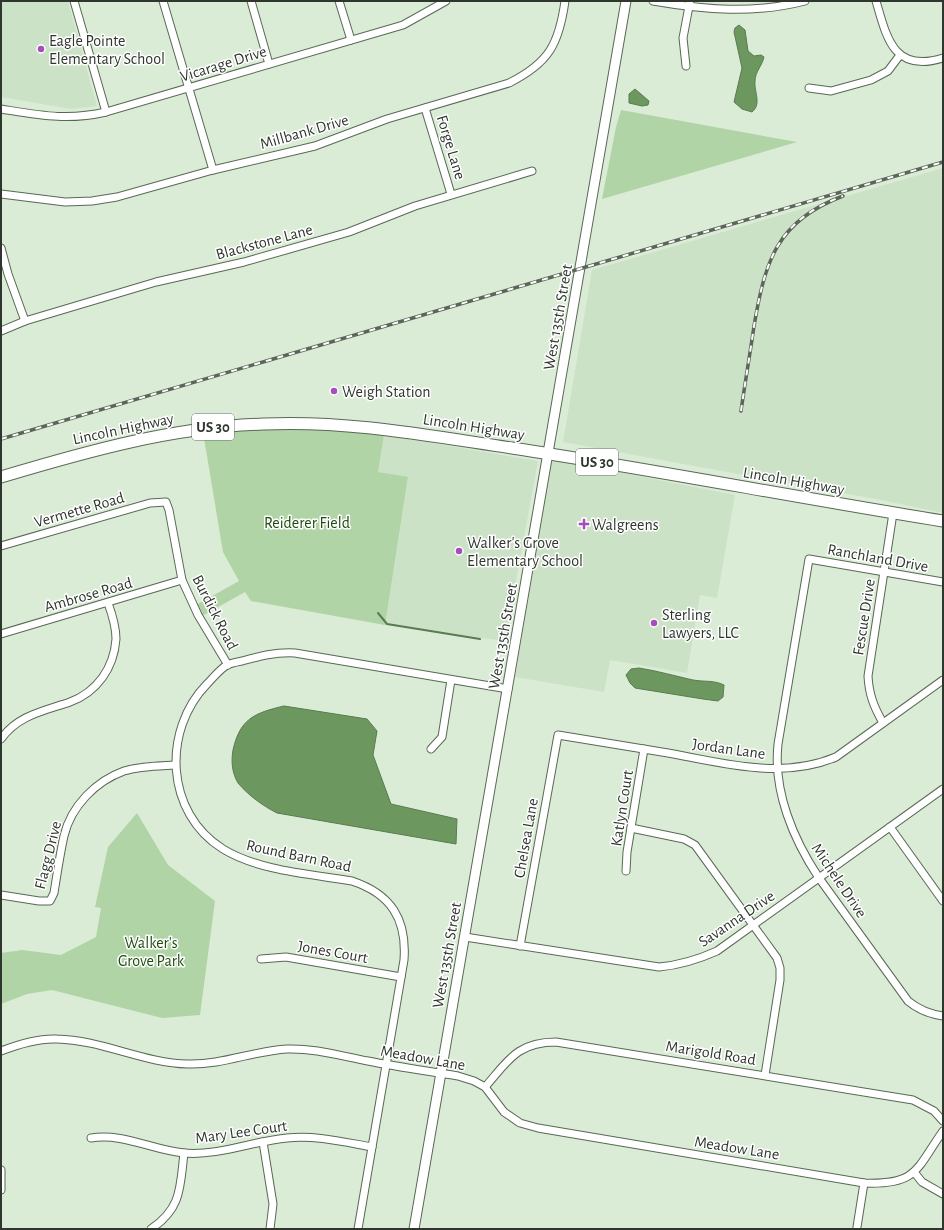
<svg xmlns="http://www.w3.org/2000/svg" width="944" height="1230" viewBox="0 0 944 1230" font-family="'Alegreya Sans',sans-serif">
<rect width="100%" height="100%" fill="#daecd5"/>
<!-- built -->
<g fill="#cce2c6">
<polygon points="1,1 68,1 97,106 71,109 1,97"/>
<polygon points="943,168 943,513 881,500 563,442 592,270"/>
<polygon points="384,435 538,461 505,641 385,625 408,478 378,472"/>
<polygon points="552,459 735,495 717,598 700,595 687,673 610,660 604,692 515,677"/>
</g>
<!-- green -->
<g fill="#b0d4a6">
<polygon points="621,110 797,142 602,199 616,127"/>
<polygon points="276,428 349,429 384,435 378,472 408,477 385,625 251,601 245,592 202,616 196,605 239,581 223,552 203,432"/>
<polygon points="137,813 168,865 215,901 200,1015 162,1018 52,990 27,994 1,1004 1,953 22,950 61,955 96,937 101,908 95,907 108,847"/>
</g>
<!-- water -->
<g fill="#6c9860" stroke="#5a7b51">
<path d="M 739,25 L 745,30 L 748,51 L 754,56 L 761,55 L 764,57 C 762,66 755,72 755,81 C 754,92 762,104 752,112 L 742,109 L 734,102 L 742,68 L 734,32 L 735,28 Z"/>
<polygon points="635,89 649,101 648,105 642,106 629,103 629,94"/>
<path d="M 639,668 C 658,671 675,676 693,680 C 704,682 714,680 724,685 L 723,697 L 718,701 L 703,699 L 635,688 L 630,683 L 626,675 L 631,669 Z"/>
<path d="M 284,706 L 367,719 L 377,731 L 373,755 L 391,804 L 457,819 L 456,844 L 277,813 C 263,806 248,795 238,783 C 232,773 231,761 233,750 C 240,719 254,713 284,706 Z"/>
</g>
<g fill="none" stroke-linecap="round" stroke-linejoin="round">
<!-- stream -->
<polyline stroke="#5a7b51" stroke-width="2" points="378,613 387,624 480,639"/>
<!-- minor casing -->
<g stroke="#596855" stroke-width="9">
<g id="minor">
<polyline points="74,1 106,112"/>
<polyline points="163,1 213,170"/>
<polyline points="251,1 269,64"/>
<polyline points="339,1 351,40"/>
<path d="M 653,1 C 705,10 754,14 805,1"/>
<path d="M 876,1 C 887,39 894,73 943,58"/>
<polyline points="686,66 683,38 690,1"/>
<polyline points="809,88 831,91 871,80 888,71 900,55"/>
<polyline points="425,108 451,194"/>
<path d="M 1,109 C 39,115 67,121 106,112 L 403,25 L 446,1"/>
<path d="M 1,194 L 65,202 L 92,201 L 117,197 L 213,170 L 315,146 L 387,119 L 509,83 C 549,63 559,44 565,1"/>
<polyline points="1,248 8,274 25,321"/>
<polyline points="1,331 25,321 156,282 244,262 349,232 415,206 532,171"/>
<polyline points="1,546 150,503 166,502 169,510 182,580 198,615 228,665"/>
<path d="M 943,582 L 809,559 L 778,744 C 773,791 793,839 819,878 L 908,1001 C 919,1010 929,1014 943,1016"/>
<polyline points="1,634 182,580"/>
<path d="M 883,723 C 874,707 869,695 868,676 L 893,513"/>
<path d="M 1,739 C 18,715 44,711 70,702 C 97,692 114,668 116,639 C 116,627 112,614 108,603"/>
<polyline points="431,749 442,737 451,680"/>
<polyline points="890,827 943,901"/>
<polyline points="631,828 684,839 695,845 777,958 780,968 780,980 765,1075"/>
<polyline points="626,871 627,852 644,749"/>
<path d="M 1,895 L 39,901 L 50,901 L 54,893 C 57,874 60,854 64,836 C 71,806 96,781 124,771 C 140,766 158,766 175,765"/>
<path d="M 465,937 L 659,967 C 681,965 697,960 717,951 L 943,789"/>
<path d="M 520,946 L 558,735 C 595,741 632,747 668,753 C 723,763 782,780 836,757 L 943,680"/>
<polyline points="261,959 286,957 401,977"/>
<path d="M 1,1051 C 19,1044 38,1038 57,1039 C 102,1040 143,1063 188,1064 C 222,1065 253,1051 287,1049 C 314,1048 341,1056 368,1061 C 398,1067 428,1071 458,1076 L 474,1081 L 485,1087 L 504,1112 L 520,1123 L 538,1128 L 864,1183 C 918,1185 916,1169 943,1131"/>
<path d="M 485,1087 C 508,1061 517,1042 556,1042 L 913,1100 L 934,1111 L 943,1121"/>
<path d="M 91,1138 C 124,1133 152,1150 184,1153 C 219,1156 253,1141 287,1138 C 315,1135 344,1142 372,1147"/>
<polyline points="263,1142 273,1204 270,1229"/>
<polyline points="1,1170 1,1190"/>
<polyline points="914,1172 922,1182 943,1194"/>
<polyline points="857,1227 864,1183"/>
<path d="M 151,1229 C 182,1208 180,1187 184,1153"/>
<path d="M 358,1229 L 404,960 C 407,919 391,894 352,881 C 311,874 259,871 223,849 C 165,813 162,730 207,684 C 213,678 220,669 227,665 C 231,663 237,662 242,661 C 260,656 275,652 295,653 L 508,689"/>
</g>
</g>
<!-- tertiary casing -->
<g stroke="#596855" stroke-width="11">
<polyline id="tertiary" points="414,1229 626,1"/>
</g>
<!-- primary casing -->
<g stroke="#596855" stroke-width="13">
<path id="primary" d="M 1,477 C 88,451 173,427 264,424 C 348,420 430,436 512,448 C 656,470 799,498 943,521"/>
</g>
<!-- minor -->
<use href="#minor" stroke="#fff" stroke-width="7"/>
<!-- tertiary -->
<use href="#tertiary" stroke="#fff" stroke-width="9"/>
<!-- primary -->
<use href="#primary" stroke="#fff" stroke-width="11"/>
<!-- rail casing -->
<g stroke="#5c6559" stroke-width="3.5">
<g id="rail">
<path d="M 741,411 C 745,383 750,354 754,326 C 765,262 776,221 843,196"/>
<polyline points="1,439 943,162"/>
</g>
</g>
<!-- rail -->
<use href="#rail" stroke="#fff" stroke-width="2" stroke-dasharray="6" stroke-linecap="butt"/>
</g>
<!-- markers -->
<g fill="#a54ebb" stroke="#fff" stroke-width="1.5">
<circle cx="41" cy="49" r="4"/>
<circle cx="334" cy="391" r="4"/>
<path d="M582 518h4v4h4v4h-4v4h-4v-4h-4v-4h4z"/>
<circle cx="459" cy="551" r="4"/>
<circle cx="654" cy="623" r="4"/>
</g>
<g text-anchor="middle" stroke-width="3" stroke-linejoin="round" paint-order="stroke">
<!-- shield labels -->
<g fill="#fff" stroke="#6d726d" stroke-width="1">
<rect x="192" y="414" width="42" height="26" rx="3"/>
<rect x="576" y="449" width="42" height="26" rx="3"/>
</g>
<g font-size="15" font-weight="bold" fill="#2f362e">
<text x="213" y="432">US 30</text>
<text x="597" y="467">US 30</text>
</g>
<!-- poi labels -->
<g font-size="16" fill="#2f362e" stroke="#fff" text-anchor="start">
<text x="49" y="46">Eagle Pointe<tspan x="49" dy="18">Elementary School</tspan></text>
<text x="342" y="397">Weigh Station</text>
<text x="592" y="530">Walgreens</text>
<text x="467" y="548">Walker's Grove<tspan x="467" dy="18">Elementary School</tspan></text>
<text x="662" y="620">Sterling<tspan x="662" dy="18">Lawyers, LLC</tspan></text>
</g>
<!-- street labels -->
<g font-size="16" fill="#2f362e" stroke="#fff">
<text transform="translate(223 63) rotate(-17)" y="6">Vicarage Drive</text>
<text transform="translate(304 131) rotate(-16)" y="6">Millbank Drive</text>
<text transform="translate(452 147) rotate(73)" y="6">Forge Lane</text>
<text transform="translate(264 241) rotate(-15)" y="6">Blackstone Lane</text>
<text transform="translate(557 317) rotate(-80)" y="6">West 135th Street</text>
<text transform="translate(474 426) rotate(9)" y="6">Lincoln Highway</text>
<text transform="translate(123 428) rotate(-12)" y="6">Lincoln Highway</text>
<text transform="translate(794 480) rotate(10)" y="6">Lincoln Highway</text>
<text transform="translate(79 509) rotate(-16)" y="6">Vermette Road</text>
<text transform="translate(878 557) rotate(10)" y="6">Ranchland Drive</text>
<text transform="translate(88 594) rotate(-16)" y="6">Ambrose Road</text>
<text transform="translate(216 612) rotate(63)" y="6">Burdick Road</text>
<text transform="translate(863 617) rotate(-81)" y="6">Fescue Drive</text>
<text transform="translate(502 636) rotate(-80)" y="6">West 135th Street</text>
<text transform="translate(729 748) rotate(8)" y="6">Jordan Lane</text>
<text transform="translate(621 808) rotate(-81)" y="6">Katlyn Court</text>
<text transform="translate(525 838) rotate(-80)" y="6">Chelsea Lane</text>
<text transform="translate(47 855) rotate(-76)" y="6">Flagg Drive</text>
<text transform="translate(299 855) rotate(12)" y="6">Round Barn Road</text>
<text transform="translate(840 880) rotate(56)" y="6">Michele Drive</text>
<text transform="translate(736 918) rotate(-34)" y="6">Savanna Drive</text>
<text transform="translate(333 951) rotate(10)" y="6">Jones Court</text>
<text transform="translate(446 955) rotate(-80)" y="6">West 135th Street</text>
<text transform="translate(711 1052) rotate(9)" y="6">Marigold Road</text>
<text transform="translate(423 1057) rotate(10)" y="6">Meadow Lane</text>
<text transform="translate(241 1131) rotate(-8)" y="6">Mary Lee Court</text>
<text transform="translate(737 1147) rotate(9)" y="6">Meadow Lane</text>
</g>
<!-- park labels -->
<g font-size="16" fill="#1f4b11" stroke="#fff">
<text x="307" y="528">Reiderer Field</text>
<text x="151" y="948">Walker's<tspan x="151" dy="18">Grove Park</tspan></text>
</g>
</g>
<!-- border -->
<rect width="944" height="1230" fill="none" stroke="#2f362e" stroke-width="4"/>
</svg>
